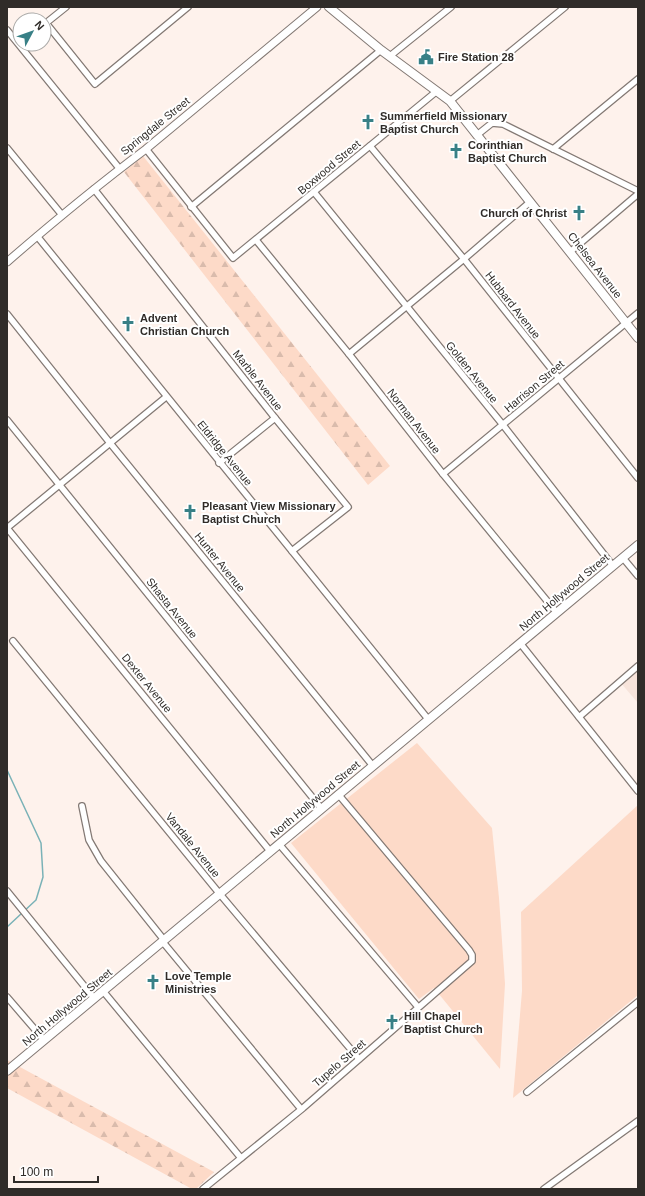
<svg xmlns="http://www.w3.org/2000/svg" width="645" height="1196" viewBox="0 0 645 1196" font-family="Helvetica,sans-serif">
<defs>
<pattern id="forest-firs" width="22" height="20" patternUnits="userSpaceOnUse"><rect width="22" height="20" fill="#fddac8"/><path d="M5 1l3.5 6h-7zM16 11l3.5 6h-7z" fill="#d9bbac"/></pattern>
</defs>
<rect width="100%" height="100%" fill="#fef2ec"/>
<!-- built -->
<polygon fill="#f7e4db" points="638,666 638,703 620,682"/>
<!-- green -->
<g fill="#fddac8">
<polygon points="417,743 492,828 499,898 505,984 500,1069 434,988 419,999 291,843"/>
<polygon points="638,805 638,995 513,1098 522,991 521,912"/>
</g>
<!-- forest -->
<g fill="url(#forest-firs)">
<polygon points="143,156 390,466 368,485 124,172"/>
<polygon points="7,1060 214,1172 196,1189 192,1189 7,1088"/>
</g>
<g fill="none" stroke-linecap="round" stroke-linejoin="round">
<!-- stream -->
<polyline stroke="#7ab2b7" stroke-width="1.5" points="7,770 41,843 43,877 36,900 7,927"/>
<!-- minor casing -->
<g stroke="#837974" stroke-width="8">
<g id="minor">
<polyline points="66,7 46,23 95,84 188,7"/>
<polyline points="7,30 119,168"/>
<polyline points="390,56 451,7"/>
<polyline points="450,101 565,7"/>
<polyline points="477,135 492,123 503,124 638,191"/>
<polyline points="370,146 464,259 638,478"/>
<polyline points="7,148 62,215"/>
<polyline points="146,149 233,258 437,91"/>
<polyline points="553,149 638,79"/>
<polyline points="94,189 275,418 348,507 292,551"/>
<polyline points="314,192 503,425 613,566"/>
<polyline points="191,207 381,50"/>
<polyline points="37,236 428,719"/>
<polyline points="256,240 349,354 443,474 557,613"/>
<polyline points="570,252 638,194"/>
<polyline points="7,314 110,443 373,766"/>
<polyline points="349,354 464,259 530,202"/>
<polyline points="166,397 7,528 270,851"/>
<polyline points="7,420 321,808"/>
<polyline points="219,463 275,418"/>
<polyline points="443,474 638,313"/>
<polyline points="623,558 638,576"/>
<polyline points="13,641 219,893 359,1059"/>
<polyline points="520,643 638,791"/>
<polyline points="579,717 638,666"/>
<polyline points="82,806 89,840 101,861 164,940"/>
<polyline points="279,844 418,1007"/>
<polyline points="7,891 94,998"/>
<polyline points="162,941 301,1109"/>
<polyline points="103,991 241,1158"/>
<polyline points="7,997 44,1040"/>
<polyline points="527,1092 638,1002"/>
<polyline points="203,1189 303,1108 472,961 472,955 469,950 338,794"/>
<polyline points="544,1189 638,1121"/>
</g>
</g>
<!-- tertiary casing -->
<g stroke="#837974" stroke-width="9">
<path id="tertiary" d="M 7,262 C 52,223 98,185 146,149 L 317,7"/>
</g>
<!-- secondary casing -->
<g stroke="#837974" stroke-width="10">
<g id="secondary">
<polyline points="329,7 381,50 450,101 638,338"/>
<polyline points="7,1071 638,545"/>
</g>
</g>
<!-- minor -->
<use href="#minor" stroke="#fff" stroke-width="5.5"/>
<!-- tertiary -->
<use href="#tertiary" stroke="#fff" stroke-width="7"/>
<!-- secondary -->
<use href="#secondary" stroke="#fff" stroke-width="8"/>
</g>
<!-- icons -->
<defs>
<g id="civic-bare" transform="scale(1.2)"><path d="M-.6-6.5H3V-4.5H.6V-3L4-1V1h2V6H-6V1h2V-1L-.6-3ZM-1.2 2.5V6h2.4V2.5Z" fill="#388086" stroke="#fff" stroke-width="2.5" paint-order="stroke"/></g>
<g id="church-bare" transform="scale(1.2)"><path d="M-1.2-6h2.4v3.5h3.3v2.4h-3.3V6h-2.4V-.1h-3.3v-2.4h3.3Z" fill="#388086" stroke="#fff" stroke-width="2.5" paint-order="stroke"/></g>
</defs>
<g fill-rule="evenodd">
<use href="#civic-bare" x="426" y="57"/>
<use href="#church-bare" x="368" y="122"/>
<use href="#church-bare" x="456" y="151"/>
<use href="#church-bare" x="579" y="213"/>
<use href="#church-bare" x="128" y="324"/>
<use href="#church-bare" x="190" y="512"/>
<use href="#church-bare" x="153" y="982"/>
<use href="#church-bare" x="392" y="1022"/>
</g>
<g text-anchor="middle" stroke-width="4" stroke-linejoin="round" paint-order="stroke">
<!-- poi labels -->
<g font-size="11" font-weight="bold" fill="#302c29" stroke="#fff" text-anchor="start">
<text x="438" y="61">Fire Station 28</text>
<text x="380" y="120">Summerfield Missionary<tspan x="380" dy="13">Baptist Church</tspan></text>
<text x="468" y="149">Corinthian<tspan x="468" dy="13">Baptist Church</tspan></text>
<text x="567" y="217" text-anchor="end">Church of Christ</text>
<text x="140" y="322">Advent<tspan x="140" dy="13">Christian Church</tspan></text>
<text x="202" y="510">Pleasant View Missionary<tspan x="202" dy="13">Baptist Church</tspan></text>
<text x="165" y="980">Love Temple<tspan x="165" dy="13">Ministries</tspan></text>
<text x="404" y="1020">Hill Chapel<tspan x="404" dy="13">Baptist Church</tspan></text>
</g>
<!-- street labels -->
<g font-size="11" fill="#302c29" stroke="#fff">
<text transform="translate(155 126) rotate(-39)" y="4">Springdale Street</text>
<text transform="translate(329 167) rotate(-40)" y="4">Boxwood Street</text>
<text transform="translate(595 265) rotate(52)" y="4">Chelsea Avenue</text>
<text transform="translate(513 305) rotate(52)" y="4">Hubbard Avenue</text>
<text transform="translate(472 372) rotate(51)" y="4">Golden Avenue</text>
<text transform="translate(258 380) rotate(52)" y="4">Marble Avenue</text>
<text transform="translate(534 386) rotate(-40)" y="4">Harrison Street</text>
<text transform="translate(414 421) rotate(52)" y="4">Norman Avenue</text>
<text transform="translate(225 453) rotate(51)" y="4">Eldridge Avenue</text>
<text transform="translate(220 562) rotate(51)" y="4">Hunter Avenue</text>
<text transform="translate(564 592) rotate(-40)" y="4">North Hollywood Street</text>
<text transform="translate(172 608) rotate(51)" y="4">Shasta Avenue</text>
<text transform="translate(147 683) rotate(51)" y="4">Dexter Avenue</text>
<text transform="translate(315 799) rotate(-40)" y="4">North Hollywood Street</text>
<text transform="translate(193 845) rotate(51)" y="4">Vandale Avenue</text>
<text transform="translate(67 1007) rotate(-40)" y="4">North Hollywood Street</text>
<text transform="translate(339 1063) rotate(-41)" y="4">Tupelo Street</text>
</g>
</g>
<!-- border -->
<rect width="645" height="1196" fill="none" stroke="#302c29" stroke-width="16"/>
<!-- north arrow -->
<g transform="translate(32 32) rotate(49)"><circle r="19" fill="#ffffff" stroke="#acaba9"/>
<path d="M0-3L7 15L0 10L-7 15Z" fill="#388086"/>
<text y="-6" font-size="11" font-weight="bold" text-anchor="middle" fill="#302c29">N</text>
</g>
<!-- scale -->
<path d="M14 1176v6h84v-6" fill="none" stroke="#302c29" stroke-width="2"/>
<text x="20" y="1176" font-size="12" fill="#302c29" stroke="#ffffff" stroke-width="3" paint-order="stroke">100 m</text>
</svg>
